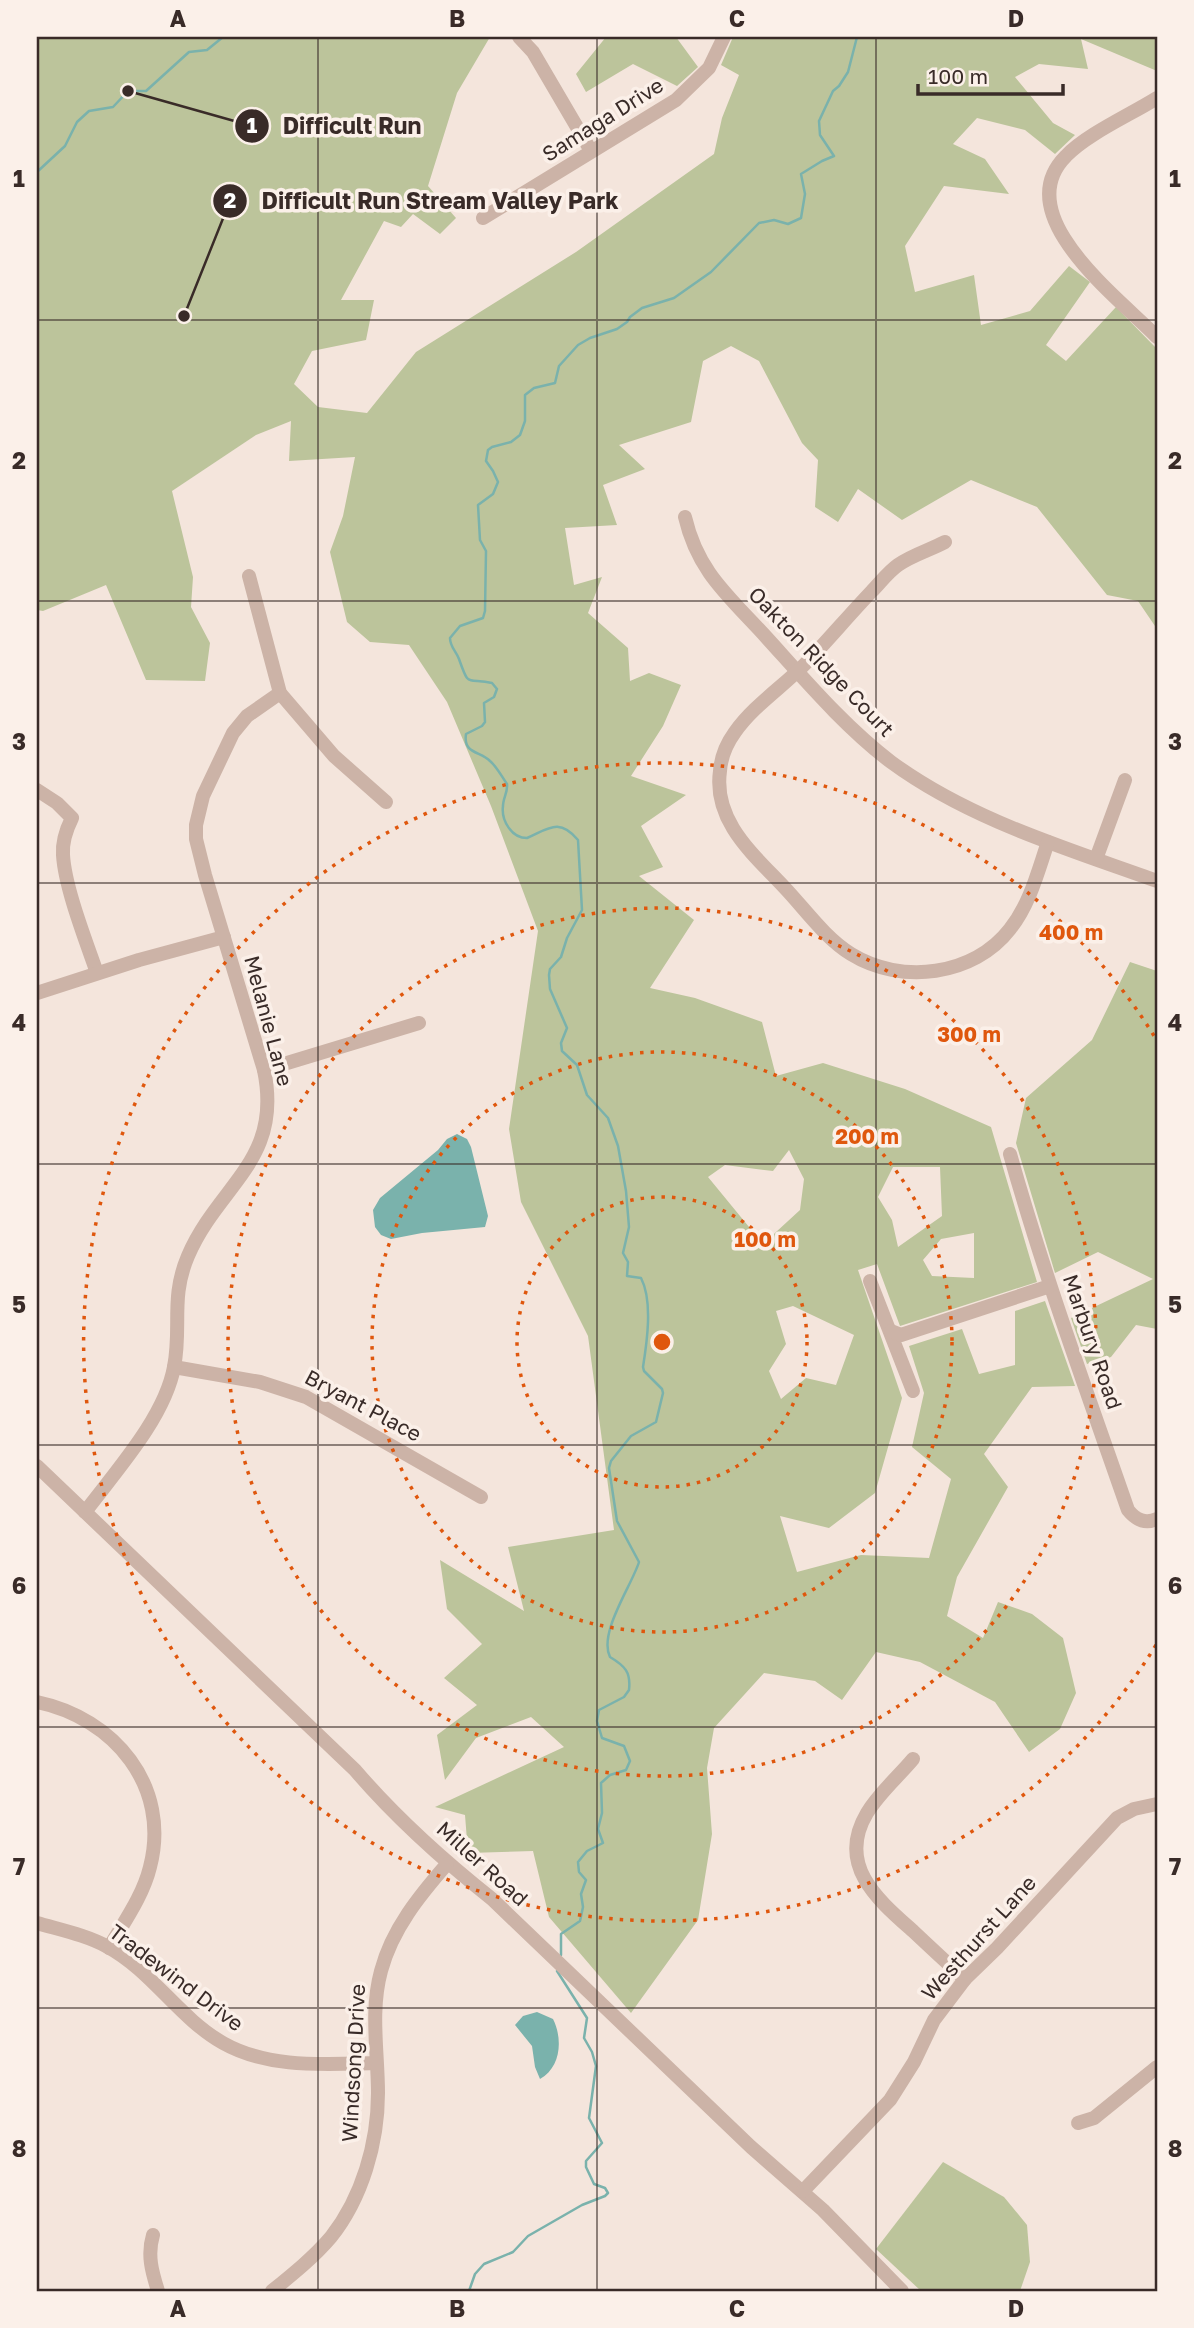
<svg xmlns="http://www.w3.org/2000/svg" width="1194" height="2328" viewBox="0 0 1194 2328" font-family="'Golos Text',sans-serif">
<rect width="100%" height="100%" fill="#f4e5dc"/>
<!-- green -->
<g fill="#bcc49b" fill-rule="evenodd">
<path d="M 37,37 L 490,37 L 457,93 L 428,186 L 456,218 L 440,234 L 413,214 L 401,227 L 384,221 L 341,300 L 374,300 L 366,340 L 312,351 L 294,384 L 318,407 L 367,413 L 416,352 L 576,252 L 714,154 L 722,118 L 739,75 L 721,65 L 733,37 L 1157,37 L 1157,71 L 1081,39 L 1088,69 L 1039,64 L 1015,77 L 1053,123 L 1075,135 L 1055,154 L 1025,130 L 977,118 L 953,144 L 985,159 L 1009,194 L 944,186 L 905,246 L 915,292 L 974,275 L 981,325 L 1030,311 L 1069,266 L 1090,282 L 1046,345 L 1066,361 L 1116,307 L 1157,349 L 1157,629 L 1138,601 L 1107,595 L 1037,507 L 971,480 L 902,520 L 858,489 L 838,522 L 815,507 L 818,460 L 802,443 L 759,361 L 731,346 L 703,361 L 691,422 L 619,445 L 645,469 L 603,485 L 617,525 L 565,528 L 574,585 L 602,577 L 588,613 L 628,648 L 630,681 L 649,673 L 681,685 L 663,726 L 631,776 L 686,795 L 641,826 L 663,867 L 639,876 L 694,920 L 650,988 L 695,998 L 762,1022 L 776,1076 L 823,1063 L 905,1089 L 991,1127 L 1037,1282 L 900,1326 L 877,1264 L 858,1270 L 902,1398 L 875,1493 L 829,1528 L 780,1516 L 797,1572 L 861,1555 L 929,1558 L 951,1479 L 912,1447 L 924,1393 L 909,1346 L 962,1329 L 979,1374 L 1015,1365 L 1015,1311 L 1045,1301 L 1075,1386 L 1032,1387 L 984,1454 L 1008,1487 L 957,1577 L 947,1616 L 983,1638 L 998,1602 L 1032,1614 L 1063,1638 L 1076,1693 L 1060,1729 L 1029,1752 L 995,1702 L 920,1662 L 876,1652 L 842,1700 L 815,1681 L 764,1673 L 714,1728 L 707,1768 L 712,1834 L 698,1920 L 631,2013 L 549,1917 L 533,1851 L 468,1853 L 465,1815 L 435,1807 L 564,1747 L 531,1717 L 476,1738 L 445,1780 L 437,1735 L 477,1705 L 444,1678 L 482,1644 L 447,1609 L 440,1560 L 524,1611 L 508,1547 L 614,1530 L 588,1336 L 521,1202 L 509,1129 L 538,931 L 491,806 L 447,702 L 409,645 L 370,642 L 347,622 L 330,552 L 343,516 L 355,457 L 289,461 L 291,421 L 256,435 L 172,491 L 193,577 L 191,607 L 210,643 L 205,681 L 146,680 L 106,585 L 43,611 L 37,610 ZM 789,1150 L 804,1179 L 800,1210 L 763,1244 L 708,1177 L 725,1165 L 773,1171 ZM 893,1167 L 940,1167 L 942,1216 L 898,1247 L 892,1220 L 878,1197 ZM 974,1233 L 974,1278 L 932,1276 L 923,1260 L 941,1239 ZM 793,1306 L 854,1335 L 836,1385 L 806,1378 L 781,1399 L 769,1371 L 786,1344 L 776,1311 Z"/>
<polygon points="606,37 676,37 698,67 677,86 633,64 586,92 576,74"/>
<polygon points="1130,962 1157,971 1157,1329 1136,1325 1111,1357 1087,1364 1071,1318 1153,1279 1098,1252 1055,1273 1016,1143 1026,1098 1092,1040"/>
<polygon points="943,2162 1004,2197 1027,2225 1030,2262 1020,2291 921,2291 876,2249"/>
</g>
<!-- water -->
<g fill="#7ab2ac">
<polygon points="457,1134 467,1139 471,1147 488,1216 485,1227 422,1233 391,1239 381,1235 375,1227 373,1210 380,1198 438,1150 447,1139"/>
<path d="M 537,2012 L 553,2019 C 563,2039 561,2067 540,2079 L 535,2067 L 532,2046 L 515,2025 L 523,2016 Z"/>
</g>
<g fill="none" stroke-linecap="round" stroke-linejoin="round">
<!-- stream -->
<g stroke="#7ab2ac" stroke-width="2.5">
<polyline points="37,172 65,146 77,122 89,111 113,107 128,91 146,91 189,52 207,50 223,37"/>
<path d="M 561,1955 L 561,1934 L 580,1921 L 583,1907 L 581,1894 L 586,1880 L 579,1872 L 578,1862 L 587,1851 L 603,1843 L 598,1829 L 602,1813 L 601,1783 L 610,1775 L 626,1770 L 630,1761 L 624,1746 L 602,1738 L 597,1721 L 599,1710 L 624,1697 L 629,1690 C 631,1672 625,1666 610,1657 C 598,1633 632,1585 639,1562 L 617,1521 L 609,1468 L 611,1461 L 631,1436 L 656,1422 L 663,1393 L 662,1389 L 644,1371 L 643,1367 C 647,1342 653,1301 641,1278 L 627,1276 L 628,1262 L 623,1253 L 629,1227 L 626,1191 L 618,1146 L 608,1118 L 587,1095 L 577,1065 L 562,1051 L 561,1043 L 567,1028 L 550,989 L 549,975 L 550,969 L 561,957 L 567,938 L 582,910 L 578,840 C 559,817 548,829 527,838 C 512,838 501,821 503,806 C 503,798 508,792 507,784 C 502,777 497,767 490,761 C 480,751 463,754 466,734 L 482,726 L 485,722 L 484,703 L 494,697 L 497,689 L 492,683 C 465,678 469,687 459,659 C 456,651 450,647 450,638 L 460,626 L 483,618 L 485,611 L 486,551 L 480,540 L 478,505 L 493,494 L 498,482 L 493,471 L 486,461 L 488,450 L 492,447 L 511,442 L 520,435 L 525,421 L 525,395 L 534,388 L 555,383 L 559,366 L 578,345 L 590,338 L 617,329 L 627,322 L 630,317 L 642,308 L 674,298 L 711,272 L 759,223 L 774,220 L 788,224 L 801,218 L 805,194 L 801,174 L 822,161 L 834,156 L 820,135 L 819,121 L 833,91 L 839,86 L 848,72 L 857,37"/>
<polyline points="469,2291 475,2274 484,2264 513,2252 528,2236 582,2205 605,2196 608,2193 605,2188 594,2184 586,2167 586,2161 602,2143 589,2118 596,2066 592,2052 584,2038 587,2018 557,1971"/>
</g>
<!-- minor -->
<g stroke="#ccb3a7" stroke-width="14">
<polyline points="519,37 533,52 591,151"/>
<path d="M 1157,98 C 1130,115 1087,134 1066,156 C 1007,215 1119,298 1157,337"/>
<polyline points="483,218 676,100 709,68 724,37"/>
<path d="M 685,517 C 698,573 730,597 767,638 C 806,681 845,727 891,762 C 970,820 1066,848 1157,881"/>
<path d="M 945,542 C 930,550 912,555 898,565 C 888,572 880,583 872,591 C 850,614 829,639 807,662 C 784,686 754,705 735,732 C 727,743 721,757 720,771 C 713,821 753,854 784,887 C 805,909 825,938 851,954 C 901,985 974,976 1010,929 C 1030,904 1038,871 1048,842"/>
<polyline points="249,576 280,693 334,756 386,802"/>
<path d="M 37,790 L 57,803 L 72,818 C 66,830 62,842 63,855 C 65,888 86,941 97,973"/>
<polyline points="1096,859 1125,780"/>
<polyline points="37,993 139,960 224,937"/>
<polyline points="264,1070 419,1023"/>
<path d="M 1010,1154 C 1044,1275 1087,1392 1128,1510 C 1136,1520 1145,1524 1157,1519"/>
<polyline points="870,1281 913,1391"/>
<polyline points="891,1331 901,1335 1050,1286"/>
<polyline points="174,1367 260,1382 306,1397 481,1497"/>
<path d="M 37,1466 L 355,1770 C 396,1818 443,1860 492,1899 L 751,2147 L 823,2210 L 902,2291"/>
<path d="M 85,1512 C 116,1471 165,1417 174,1367 C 182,1327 170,1298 188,1256 C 219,1184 283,1161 264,1070 L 205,875 L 196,839 L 196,825 L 203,796 L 233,733 L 247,716 L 280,693"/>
<path d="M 37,1702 C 114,1718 171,1786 150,1867 C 143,1896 124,1922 109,1948"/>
<path d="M 913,1759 C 898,1777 879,1793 867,1813 C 836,1865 878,1900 913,1931 C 930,1947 947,1963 965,1979"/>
<path d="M 37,1923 C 61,1930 86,1935 108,1947 C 152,1971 179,2018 223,2043 C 269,2069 325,2064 376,2063"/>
<polyline points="1078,2123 1094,2118 1157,2067"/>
<polyline points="803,2191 890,2100 914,2062 934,2020 965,1979 997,1948 1117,1818 1134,1809 1157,1804"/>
<path d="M 153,2235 C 147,2255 152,2272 158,2291"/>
<path d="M 272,2291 C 293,2274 314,2257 331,2237 C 362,2198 378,2143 378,2093 C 378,2053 370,2011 381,1971 C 392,1929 420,1895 447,1864"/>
</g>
</g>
<!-- grid -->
<path fill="none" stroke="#392b28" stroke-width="2" stroke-opacity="0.55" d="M 318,37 L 318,2291M 597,37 L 597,2291M 876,37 L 876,2291M 37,320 L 1157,320M 37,601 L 1157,601M 37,883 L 1157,883M 37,1164 L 1157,1164M 37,1445 L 1157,1445M 37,1727 L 1157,1727M 37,2008 L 1157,2008"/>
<!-- distance rings -->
<g fill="none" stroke="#df570d" stroke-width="3.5" stroke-dasharray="3.5 7">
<circle cx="662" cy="1342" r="145"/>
<circle cx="662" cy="1342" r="290"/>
<circle cx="662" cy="1342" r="434"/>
<path d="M1156 1645A579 579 0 1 1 1156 1039"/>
</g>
<g text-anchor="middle" stroke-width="7" stroke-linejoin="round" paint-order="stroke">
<!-- street labels -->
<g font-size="21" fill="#392b28" stroke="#fbf0e9">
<text transform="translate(603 120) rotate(-32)" y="7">Samaga Drive</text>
<text transform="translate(821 662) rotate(46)" y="7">Oakton Ridge Court</text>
<text transform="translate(268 1021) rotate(75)" y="7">Melanie Lane</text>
<text transform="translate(1092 1342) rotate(71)" y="7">Marbury Road</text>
<text transform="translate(363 1406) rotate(28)" y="7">Bryant Place</text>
<text transform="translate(482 1864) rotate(42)" y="7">Miller Road</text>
<text transform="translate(979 1938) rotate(-48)" y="7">Westhurst Lane</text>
<text transform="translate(176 1978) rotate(37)" y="7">Tradewind Drive</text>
<text transform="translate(354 2063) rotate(-87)" y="7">Windsong Drive</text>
</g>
</g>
<circle cx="662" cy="1342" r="10" fill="#df570d" stroke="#fbf0e9" stroke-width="3.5"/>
<g font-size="21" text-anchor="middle" font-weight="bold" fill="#df570d" stroke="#fbf0e9" stroke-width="7" stroke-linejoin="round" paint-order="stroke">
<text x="1071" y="940">400 m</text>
<text x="969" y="1042">300 m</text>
<text x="867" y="1144">200 m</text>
<text x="765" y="1247">100 m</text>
</g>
<!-- callouts -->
<path fill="none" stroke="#392b28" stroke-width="2.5" d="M128 91L252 126M184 316L230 201"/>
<g fill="#392b28" stroke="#fbf0e9" stroke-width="2.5">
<circle cx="128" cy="91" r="7"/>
<circle cx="184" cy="316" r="7"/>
<circle cx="252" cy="126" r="18"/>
<circle cx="230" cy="201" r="18"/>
</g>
<g font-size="21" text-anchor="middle" font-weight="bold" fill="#fff">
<text x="252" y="133">1</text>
<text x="230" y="208">2</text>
</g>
<g font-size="23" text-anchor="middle" font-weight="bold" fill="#392b28" stroke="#fbf0e9" stroke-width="7" stroke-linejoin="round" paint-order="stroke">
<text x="352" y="134">Difficult Run</text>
<text x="440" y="209">Difficult Run Stream Valley Park</text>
</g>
<!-- border -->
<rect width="1194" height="2328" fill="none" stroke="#fbf0e9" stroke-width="77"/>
<!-- scale -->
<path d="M918 84v10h145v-10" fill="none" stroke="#392b28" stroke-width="3.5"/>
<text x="928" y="84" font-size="21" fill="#392b28" stroke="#fbf0e9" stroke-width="5" paint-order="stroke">100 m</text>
<rect x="38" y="38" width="1118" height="2252" fill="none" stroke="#392b28" stroke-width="2.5"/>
<g font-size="23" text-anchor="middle" font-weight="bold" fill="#392b28">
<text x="178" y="27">A</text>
<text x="457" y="27">B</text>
<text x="737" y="27">C</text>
<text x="1016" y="27">D</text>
<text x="19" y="187">1</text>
<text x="1175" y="187">1</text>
<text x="19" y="469">2</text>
<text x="1175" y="469">2</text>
<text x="19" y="750">3</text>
<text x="1175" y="750">3</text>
<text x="19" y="1031">4</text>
<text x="1175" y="1031">4</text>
<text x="19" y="1313">5</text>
<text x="1175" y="1313">5</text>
<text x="19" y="1594">6</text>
<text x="1175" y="1594">6</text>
<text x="19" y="1875">7</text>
<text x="1175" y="1875">7</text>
<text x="19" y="2157">8</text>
<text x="1175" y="2157">8</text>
<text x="178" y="2317">A</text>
<text x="457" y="2317">B</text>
<text x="737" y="2317">C</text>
<text x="1016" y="2317">D</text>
</g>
</svg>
